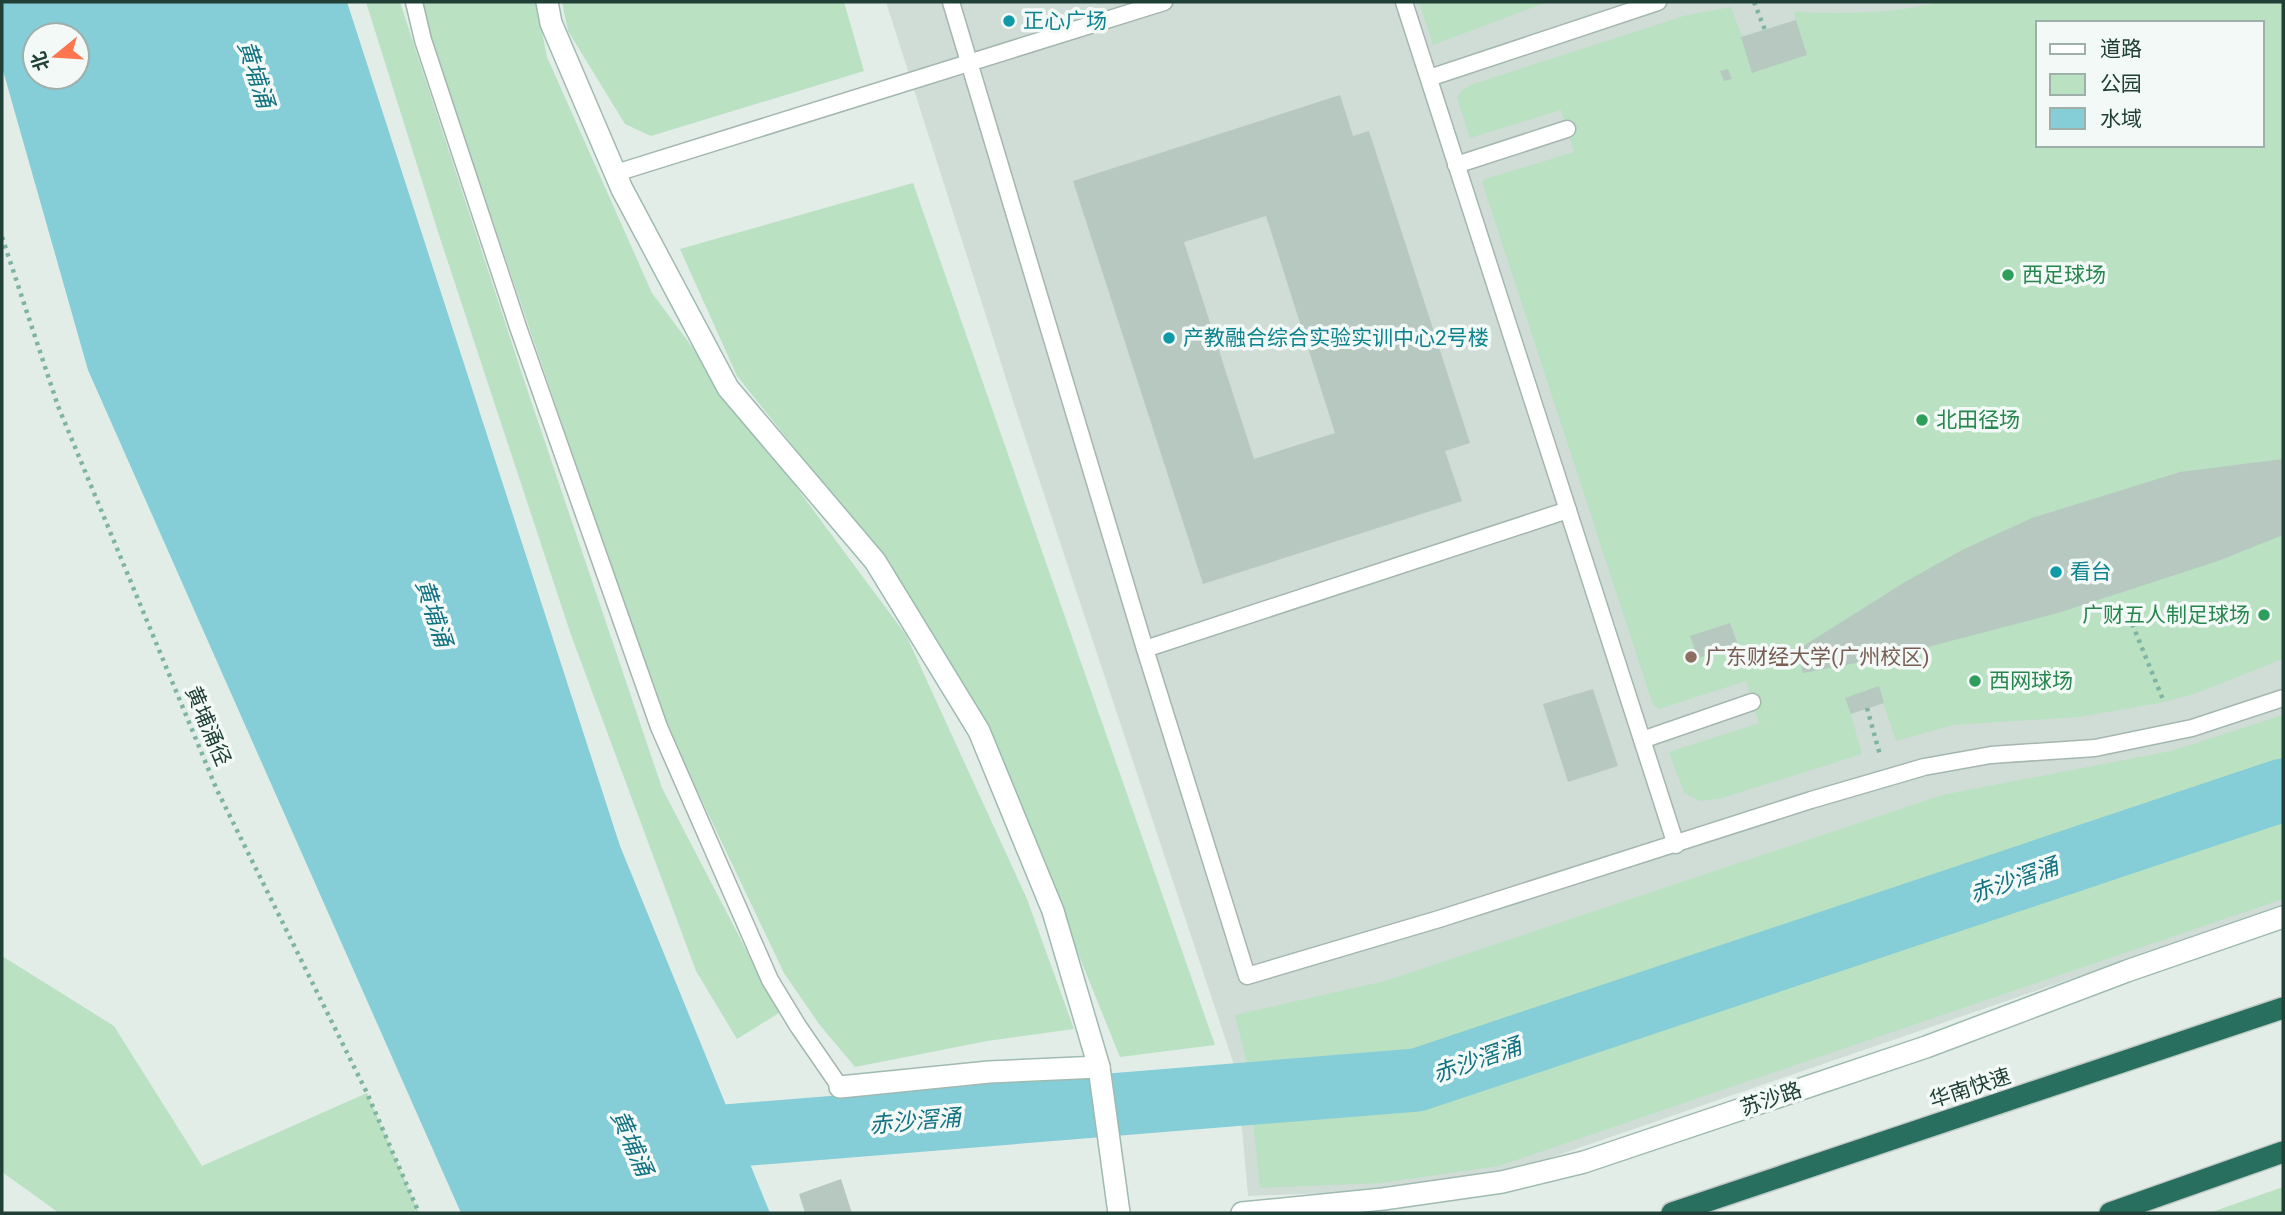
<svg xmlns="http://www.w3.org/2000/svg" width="2285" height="1215" viewBox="0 0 2285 1215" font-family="Roboto,'Noto Sans SC',sans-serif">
<rect width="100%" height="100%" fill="#e2ede8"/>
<!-- built -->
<path fill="#d0ddd7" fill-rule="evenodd" d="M 886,2 L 2283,2 L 2283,906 L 1500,1175 L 1378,1191 L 1248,1196 L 1237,1074 L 1015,407 ZM 2038,23 L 2262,23 L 2262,145 L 2038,145 Z"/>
<!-- green -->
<g fill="#b9e1c2" fill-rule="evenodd">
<polygon points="366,2 400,2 523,377 662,788 779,1013 737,1039 696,971 571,635 439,235"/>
<polygon points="421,2 536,2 547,57 652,293 906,635 1027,899 1074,1029 987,1041 855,1067 819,1024 784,973 664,721 430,38"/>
<polygon points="562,2 844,2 864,71 651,136 625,124 568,31"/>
<polygon points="1419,2 1547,2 1433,45"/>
<path d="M 1941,2 L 2283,2 L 2283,659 L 2194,694 L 2164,702 L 2079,717 L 1953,725 L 1896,741 L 1883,703 L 1851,714 L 1862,754 L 1722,798 L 1701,801 L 1684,793 L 1669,752 L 1759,723 L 1746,681 L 1659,709 L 1653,705 L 1482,182 L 1485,179 L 1574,152 L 1561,110 L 1470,138 L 1457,98 L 1462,90 L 1470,85 L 1687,15 L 1731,7 L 1742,37 L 1796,20 L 1794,12 C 1843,14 1892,14 1941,2 ZM 2038,23 L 2262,23 L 2262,145 L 2038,145 Z"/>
<polygon points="913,183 1215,1045 1120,1057 983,719 871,544 737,376 680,249"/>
<polygon points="2283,715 2283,770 1417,1053 1250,1076 1235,1015 1385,981 1942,795 2171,751"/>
<polygon points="2283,815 2283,899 1499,1166 1381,1183 1260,1188 1252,1112 1406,1096 1509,1074"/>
<polygon points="2,956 114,1026 202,1166 367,1093 419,1213 59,1213 2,1172"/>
<polygon points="2283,1187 2283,1213 2208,1213 2209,1213"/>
</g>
<!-- water -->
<path fill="#85cdd7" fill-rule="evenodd" d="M 2,2 L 347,2 L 620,846 L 770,1213 L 461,1213 L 88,370 L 2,67 ZM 35,35 L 77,35 L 77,77 L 35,77 Z"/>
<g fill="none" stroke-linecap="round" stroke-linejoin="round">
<!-- river -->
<polyline stroke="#85cdd7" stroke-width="63" points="652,1142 1417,1080 2283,790"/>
</g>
<!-- building -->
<g fill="#b7c8c1" fill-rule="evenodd">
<polygon points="1796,20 1807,55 1752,73 1741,37"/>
<polygon points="1728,69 1732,79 1724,81 1720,71"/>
<path d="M 1340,95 L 1353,136 L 1369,131 L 1470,443 L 1445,451 L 1462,501 L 1203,584 L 1073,181 ZM 1266,216 L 1335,433 L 1254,459 L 1184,242 Z"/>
<polygon points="2283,459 2283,535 2218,561 2058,613 1893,656 1803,673 1797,650 1905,582 1962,550 2032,518 2180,472"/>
<polygon points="1730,623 1738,645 1698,658 1690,636"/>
<polygon points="1879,686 1884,703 1851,714 1845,698"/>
<polygon points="1593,689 1618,766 1568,782 1543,704"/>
<polygon points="841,1179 852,1213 805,1213 799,1194"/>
</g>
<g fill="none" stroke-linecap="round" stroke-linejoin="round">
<!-- lane casing -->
<g stroke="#a4b6af" stroke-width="19">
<g id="lane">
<polyline points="414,2 423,40 518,327 659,727 770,980 798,1026 840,1087"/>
<polyline points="951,2 1145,649 1247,976 1439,919 1811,800 1924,767 1991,755 2095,748 2192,728 2283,698"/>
<polyline points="1404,2 1676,845"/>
<polyline points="1429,78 1658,2"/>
<polyline points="1456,165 1567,129"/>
<polyline points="616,173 1164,2"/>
<polyline points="1145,649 1568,510"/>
<polyline points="1642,740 1752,702"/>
</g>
</g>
<!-- secondary casing -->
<g stroke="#9fbab0" stroke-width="24">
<g id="secondary">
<polyline points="547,2 551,23 622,189 728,388 875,561 979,731 1053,911 1099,1067 989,1072 840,1087"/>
<polyline points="1099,1067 1119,1213"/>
<polyline points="1242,1213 1383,1199 1502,1182 1584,1162 1926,1047 2127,971 2283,917"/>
</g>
</g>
<!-- highway casing -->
<g stroke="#c1cac7" stroke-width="24">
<g id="highway">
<polyline points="1672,1213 2283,1008"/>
<polyline points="2110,1213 2283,1152"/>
</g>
</g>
<!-- path -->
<g stroke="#7fb4a2" stroke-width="4.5" stroke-dasharray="3.5 5" stroke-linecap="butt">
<polyline points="1754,2 1765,30"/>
<polyline points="2,237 58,406 217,790 367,1093 419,1213"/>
<polyline points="2129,616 2164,702"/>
<polyline points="1867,708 1880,755"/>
</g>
<!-- lane -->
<use href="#lane" stroke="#fff" stroke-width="16"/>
<!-- secondary -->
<use href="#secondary" stroke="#fff" stroke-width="21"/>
<!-- highway -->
<use href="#highway" stroke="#296f5f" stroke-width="21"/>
</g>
<!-- markers -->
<g fill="#0f9aa8" stroke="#f3f9f6" stroke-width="2.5">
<circle cx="1009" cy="21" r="7"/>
<circle cx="1169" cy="338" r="7"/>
<circle cx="2056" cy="572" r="7"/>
</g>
<g fill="#2e9e5b" stroke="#f3f9f6" stroke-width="2.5">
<circle cx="2008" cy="275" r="7"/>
<circle cx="1922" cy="420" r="7"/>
<circle cx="2264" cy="615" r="7"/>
<circle cx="1975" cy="681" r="7"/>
</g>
<circle fill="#8d6e63" stroke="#f3f9f6" stroke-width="2.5" cx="1691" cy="657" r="7"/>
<g text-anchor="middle" stroke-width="7" stroke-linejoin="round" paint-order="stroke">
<!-- culture labels -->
<g font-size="21" fill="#0d838f" stroke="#f3f9f6" text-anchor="start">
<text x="1023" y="28">正心广场</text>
<text x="1183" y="345">产教融合综合实验实训中心2号楼</text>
<text x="2070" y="579">看台</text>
</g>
<!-- leisure labels -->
<g font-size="21" fill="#27864d" stroke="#f3f9f6" text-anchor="start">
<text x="2022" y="282">西足球场</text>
<text x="1936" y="427">北田径场</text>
<text x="2250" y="622" text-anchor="end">广财五人制足球场</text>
<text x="1989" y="688">西网球场</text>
</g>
<!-- education labels -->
<g font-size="21" fill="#785e54" stroke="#f3f9f6" text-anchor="start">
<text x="1705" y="664">广东财经大学(广州校区)</text>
</g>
<!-- street labels -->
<g font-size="21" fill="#204037" stroke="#f3f9f6">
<text transform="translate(208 726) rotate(67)" y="7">黄埔涌径</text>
<text transform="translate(1970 1088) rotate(-18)" y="7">华南快速</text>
<text transform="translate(1771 1099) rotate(-19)" y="7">苏沙路</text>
</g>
<!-- water labels -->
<g font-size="23" font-style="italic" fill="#147382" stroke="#f3f9f6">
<text transform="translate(256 74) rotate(72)" y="8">黄埔涌</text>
<text transform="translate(434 613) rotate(72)" y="8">黄埔涌</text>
<text transform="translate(2014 880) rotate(-19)" y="8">赤沙滘涌</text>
<text transform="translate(1477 1060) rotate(-19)" y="8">赤沙滘涌</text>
<text transform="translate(915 1121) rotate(-5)" y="8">赤沙滘涌</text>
<text transform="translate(632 1143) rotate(66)" y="8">黄埔涌</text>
</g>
</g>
<!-- border -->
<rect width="2285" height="1215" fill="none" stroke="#204037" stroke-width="7"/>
<!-- legend -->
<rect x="2036" y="21" width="228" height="126" fill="#f3f9f6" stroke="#9fafaa" stroke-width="2"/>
<rect x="2050" y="44" width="35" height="10" fill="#ffffff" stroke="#9fafaa" stroke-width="2"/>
<text x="2100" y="56" font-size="21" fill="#204037">道路</text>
<rect x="2050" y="74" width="35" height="21" fill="#b9e1c2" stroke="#9fafaa" stroke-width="2"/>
<text x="2100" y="91" font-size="21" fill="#204037">公园</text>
<rect x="2050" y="108" width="35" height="21" fill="#85cdd7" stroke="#9fafaa" stroke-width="2"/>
<text x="2100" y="126" font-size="21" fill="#204037">水域</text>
<!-- north arrow -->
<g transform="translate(56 56) rotate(252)"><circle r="33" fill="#f3f9f6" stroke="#9fafaa" stroke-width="2"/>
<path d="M0-5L12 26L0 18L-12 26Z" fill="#fe754f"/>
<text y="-10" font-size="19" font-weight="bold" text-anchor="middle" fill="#204037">北</text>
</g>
</svg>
